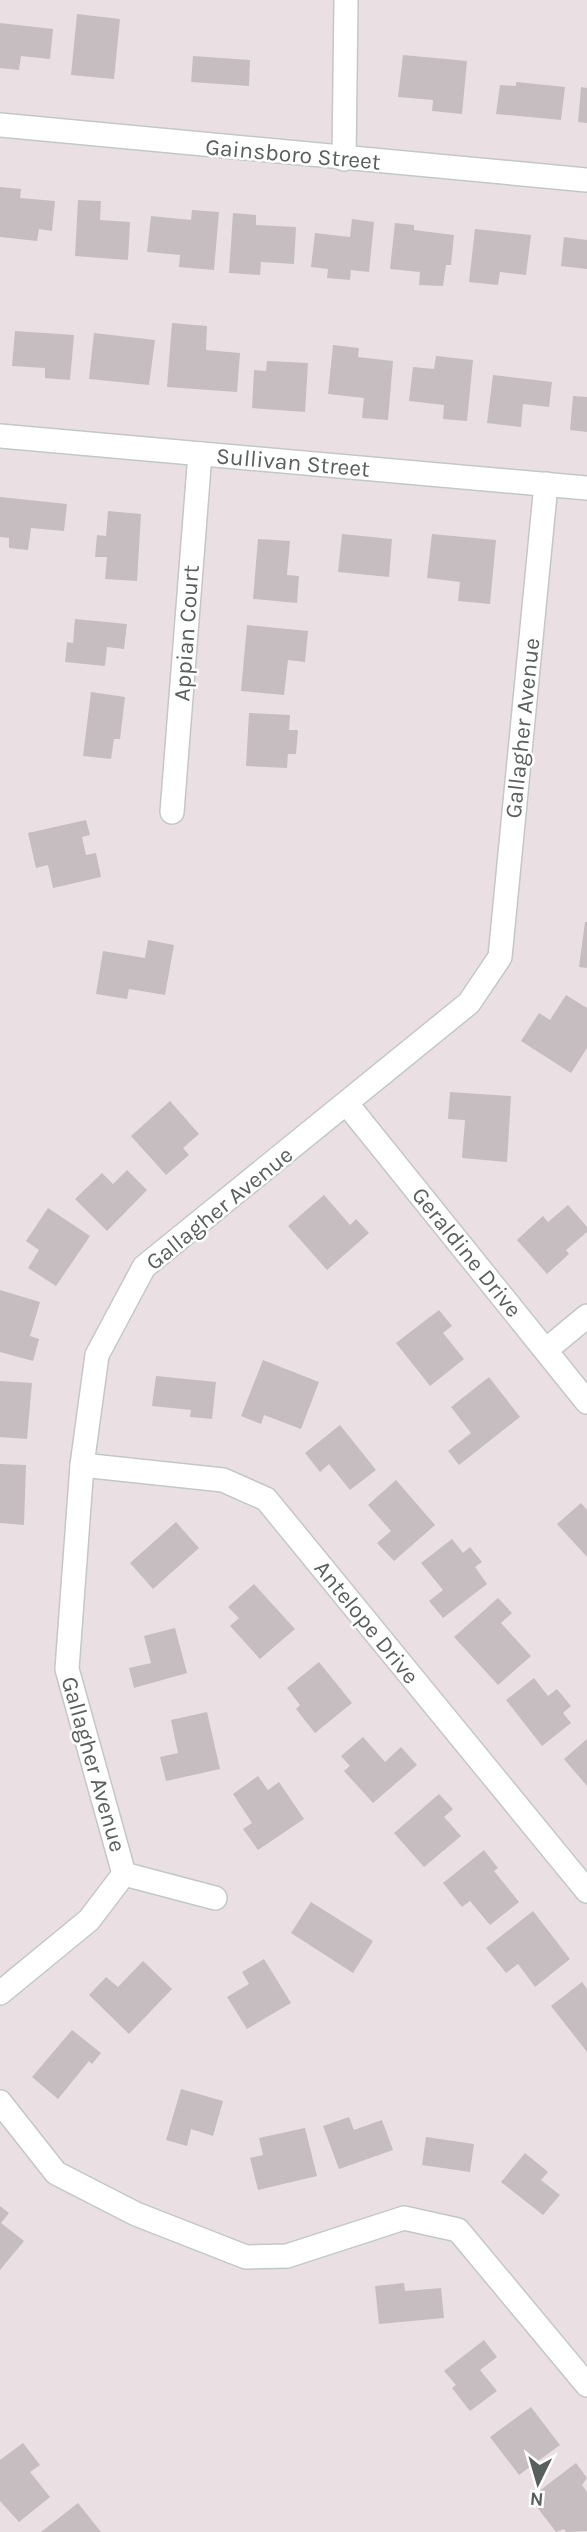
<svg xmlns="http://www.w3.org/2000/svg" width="587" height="2532" viewBox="0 0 587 2532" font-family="Karla,sans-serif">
<rect width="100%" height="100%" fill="#eae0e4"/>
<!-- building -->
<g fill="#c6bdc0">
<polygon points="77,14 120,19 114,79 71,75"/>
<polygon points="0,23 53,29 50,59 21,56 19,70 0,68"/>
<polygon points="403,55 467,61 462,114 432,111 433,100 398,97"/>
<polygon points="193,56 250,60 249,86 191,82"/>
<polygon points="516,82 565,87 561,120 496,114 500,85 516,86"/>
<polygon points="581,87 587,88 587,123 578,122"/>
<polygon points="0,187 21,189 20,198 55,201 52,231 39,229 37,241 0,237"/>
<polygon points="78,200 101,201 100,220 130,222 128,260 75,256"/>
<polygon points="192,210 219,212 214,270 179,267 180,255 147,252 151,216 191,220"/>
<polygon points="233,213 256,215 256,225 296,227 294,264 261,262 260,275 229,273"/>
<polygon points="352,219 374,222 369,272 351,270 350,280 327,278 328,269 311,267 315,233 350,237"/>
<polygon points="395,223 414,225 414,230 454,235 451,265 446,265 443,286 419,285 420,272 390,269"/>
<polygon points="475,229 531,235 526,275 500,272 498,285 469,282"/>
<polygon points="564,237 587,240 587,269 561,266"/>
<polygon points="172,323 207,326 206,350 240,353 237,392 167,387"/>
<polygon points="15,331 74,335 70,380 45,378 45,368 12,366"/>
<polygon points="94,333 155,340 149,385 89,379"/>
<polygon points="333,345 359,348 358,357 393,361 388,420 362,418 364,398 328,394"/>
<polygon points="436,356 473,360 467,421 443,419 444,405 409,401 413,367 434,369"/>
<polygon points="267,361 308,363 305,412 252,408 254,370 266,371"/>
<polygon points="493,375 552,382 549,407 523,404 521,427 487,423"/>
<polygon points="573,396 587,397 587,432 570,430"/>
<polygon points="0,497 67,504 64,531 31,528 28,550 9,548 9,538 0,537"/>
<polygon points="108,511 141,514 137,581 105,579 107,557 95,557 97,535 106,536"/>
<polygon points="342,534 392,539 389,577 338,572"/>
<polygon points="432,534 496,540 490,604 458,601 460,582 427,578"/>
<polygon points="258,539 290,541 287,575 299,576 297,603 253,599"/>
<polygon points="75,619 127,624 124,649 107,647 105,666 65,662 67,642 73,643"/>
<polygon points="247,625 308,631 305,662 288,660 284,695 241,691"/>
<polygon points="91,692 125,697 120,739 114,739 111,759 83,756"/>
<polygon points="249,713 290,715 289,730 298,730 296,754 288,754 287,768 246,766"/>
<polygon points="86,820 90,835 82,837 86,855 96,853 101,877 53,888 48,865 36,868 28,833"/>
<polygon points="585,922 587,922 587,968 579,967"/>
<polygon points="148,940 174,945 165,995 129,989 127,999 96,994 103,951 145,958"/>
<polygon points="566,995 587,1008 587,1048 571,1073 521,1041 539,1013 550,1020"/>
<polygon points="450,1092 511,1096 507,1162 462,1158 465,1120 448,1119"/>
<polygon points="170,1101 199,1134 183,1148 189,1155 166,1175 131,1136"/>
<polygon points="127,1170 147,1190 107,1231 75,1199 102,1173 113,1184"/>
<polygon points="324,1195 350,1225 356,1219 369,1233 327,1270 288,1226"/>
<polygon points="568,1205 587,1227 587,1232 566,1250 569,1254 547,1274 517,1240 543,1216 548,1222"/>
<polygon points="48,1208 90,1236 56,1286 28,1268 39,1250 26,1241"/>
<polygon points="0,1290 40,1302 30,1336 39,1339 33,1361 0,1352"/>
<polygon points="439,1310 452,1326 443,1333 464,1359 430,1386 396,1343"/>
<polygon points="263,1360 319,1382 301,1429 264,1415 261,1424 241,1416"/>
<polygon points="156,1376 216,1382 212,1419 190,1417 191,1410 152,1406"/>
<polygon points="489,1377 520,1417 459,1465 448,1451 471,1433 451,1407"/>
<polygon points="0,1381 32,1383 27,1439 0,1437"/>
<polygon points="340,1425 376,1470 350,1490 329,1464 320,1472 305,1453"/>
<polygon points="0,1464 26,1465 24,1525 0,1523"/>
<polygon points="396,1480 435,1525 394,1561 377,1543 391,1531 368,1505"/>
<polygon points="581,1503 587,1510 587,1557 557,1524"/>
<polygon points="176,1522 199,1548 153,1589 130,1563"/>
<polygon points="452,1539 463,1553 470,1547 482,1562 475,1567 487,1584 443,1618 429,1601 443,1590 421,1563"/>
<polygon points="254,1584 295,1629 260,1659 230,1626 239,1618 228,1607"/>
<polygon points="498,1598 512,1613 501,1623 531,1656 498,1685 454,1637"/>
<polygon points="175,1628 187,1673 134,1688 129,1668 151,1663 144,1636"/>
<polygon points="319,1662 352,1703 315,1733 296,1709 300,1705 287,1688"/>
<polygon points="534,1678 548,1696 557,1689 571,1706 563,1713 571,1723 542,1746 506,1700"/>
<polygon points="207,1712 220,1769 166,1781 160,1757 178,1753 171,1720"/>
<polygon points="363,1737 385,1762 401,1747 417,1765 373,1803 344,1771 350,1766 341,1756"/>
<polygon points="587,1739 587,1786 564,1759"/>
<polygon points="258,1776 268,1790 279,1782 304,1819 258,1850 243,1829 252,1823 233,1794"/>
<polygon points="439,1794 453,1809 444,1817 461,1836 424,1867 394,1833"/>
<polygon points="484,1850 498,1868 494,1871 519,1902 490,1925 470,1901 462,1907 443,1883"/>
<polygon points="311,1902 373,1941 353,1973 291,1933"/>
<polygon points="533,1911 570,1959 535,1987 518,1964 506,1973 486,1948"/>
<polygon points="264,1959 291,2003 247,2029 227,1997 249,1984 242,1972"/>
<polygon points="143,1961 172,1989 129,2034 89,1995 106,1977 118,1987"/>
<polygon points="582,1982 587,1989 587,2052 551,2006"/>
<polygon points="72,2030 101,2053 92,2064 89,2061 58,2099 32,2077"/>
<polygon points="181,2089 223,2101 213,2136 191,2129 187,2146 166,2140"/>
<polygon points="349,2117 354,2130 382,2120 393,2150 339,2169 323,2126"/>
<polygon points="305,2128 317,2176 258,2190 250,2158 263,2155 259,2138"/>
<polygon points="426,2137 474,2144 470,2172 422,2165"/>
<polygon points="525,2153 548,2172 541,2180 560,2195 543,2215 501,2182"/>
<polygon points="0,2206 9,2213 1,2223 24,2241 0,2270"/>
<polygon points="404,2283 405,2291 441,2288 444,2318 379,2324 375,2286"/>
<polygon points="484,2340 497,2357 480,2370 497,2391 470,2411 452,2388 456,2385 444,2371"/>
<polygon points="531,2407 560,2445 519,2475 490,2437"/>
<polygon points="23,2443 40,2465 30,2472 50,2497 19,2522 0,2501 0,2460"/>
<polygon points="576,2463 587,2478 582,2485 587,2492 587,2531 566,2532 564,2529 556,2532 530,2498"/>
<polygon points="78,2503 101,2532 41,2532"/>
</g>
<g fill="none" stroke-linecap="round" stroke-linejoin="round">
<!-- minor casing -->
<g stroke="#c2c8c5" stroke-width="26">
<g id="minor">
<polyline points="0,125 587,180"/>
<polyline points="344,159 346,0"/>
<polyline points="0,436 587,488"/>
<polyline points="172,812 200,454"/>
<polyline points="347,1104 587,1402"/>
<polyline points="546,1350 587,1316"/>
<polyline points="82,1465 223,1480 266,1499 587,1891"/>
<polyline points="124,1874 215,1898"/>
<polyline points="0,1993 89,1920 124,1874 67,1669 82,1465 97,1355 144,1267 469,1003 500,957 546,484"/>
<polyline points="0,2102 56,2173 136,2214 246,2257 287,2256 404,2218 458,2230 587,2385"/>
</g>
</g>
<!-- minor -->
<use href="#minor" stroke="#fff" stroke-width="23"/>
</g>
<g text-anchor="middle" stroke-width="5" stroke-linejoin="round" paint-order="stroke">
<!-- street labels -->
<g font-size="23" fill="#595f5c" stroke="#fff">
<text transform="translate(293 154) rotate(5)" y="8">Gainsboro Street</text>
<text transform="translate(293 462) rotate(5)" y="8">Sullivan Street</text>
<text transform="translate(186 633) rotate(-86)" y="8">Appian Court</text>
<text transform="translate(522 728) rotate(-84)" y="8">Gallagher Avenue</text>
<text transform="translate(219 1208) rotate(-39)" y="8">Gallagher Avenue</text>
<text transform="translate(467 1252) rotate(51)" y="8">Geraldine Drive</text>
<text transform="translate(367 1622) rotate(51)" y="8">Antelope Drive</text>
<text transform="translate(94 1764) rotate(74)" y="8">Gallagher Avenue</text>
</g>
</g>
<!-- north arrow -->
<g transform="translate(538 2483) rotate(185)" stroke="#ffffff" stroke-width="5" paint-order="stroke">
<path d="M0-5L12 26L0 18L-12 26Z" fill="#595f5c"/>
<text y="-10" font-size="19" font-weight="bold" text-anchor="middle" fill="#595f5c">N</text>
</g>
</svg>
